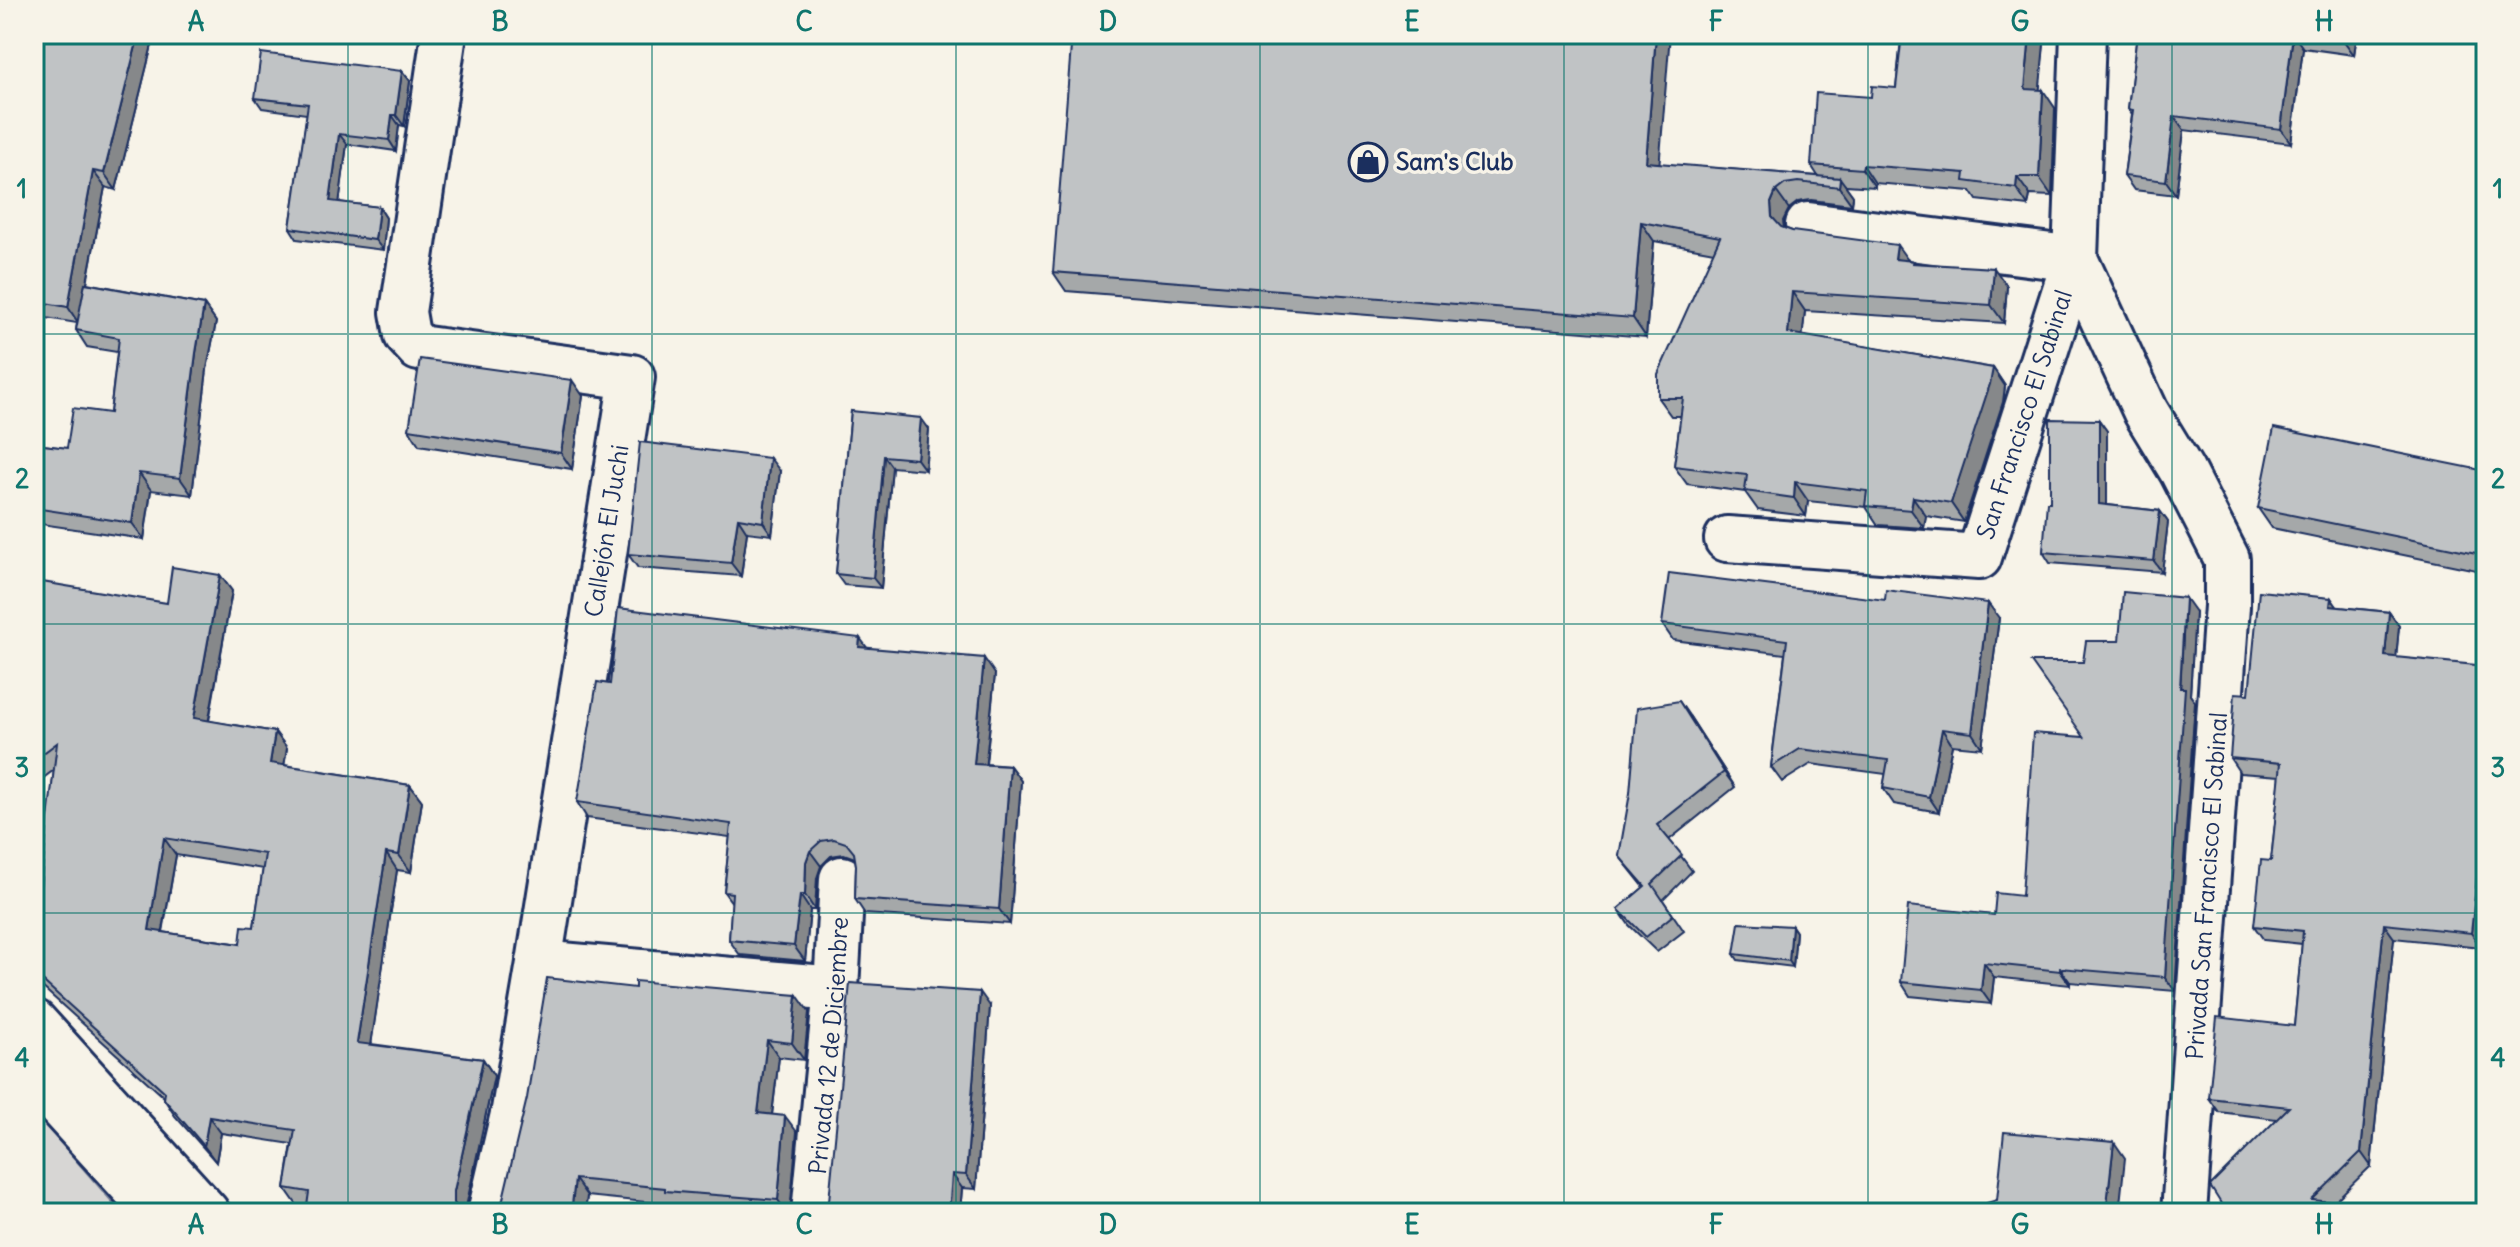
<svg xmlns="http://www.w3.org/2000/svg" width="2520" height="1247" viewBox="0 0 2520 1247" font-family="Delius,sans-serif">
<rect width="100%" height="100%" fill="#f7f3e8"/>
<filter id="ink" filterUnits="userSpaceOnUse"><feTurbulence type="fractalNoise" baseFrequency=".0125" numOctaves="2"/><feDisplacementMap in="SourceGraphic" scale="16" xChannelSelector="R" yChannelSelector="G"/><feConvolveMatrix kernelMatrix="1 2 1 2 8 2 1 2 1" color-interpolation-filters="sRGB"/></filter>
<g filter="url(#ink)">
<!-- green -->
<polygon fill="#d7d6d4" stroke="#798299" stroke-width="2" points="34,1112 122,1213 34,1213"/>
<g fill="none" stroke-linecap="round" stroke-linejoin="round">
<!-- minor casing -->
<g stroke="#1b2f5e" stroke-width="50">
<g id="minor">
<polyline points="444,34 403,312 407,335 419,348 632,377 539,963 514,1110 490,1213"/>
<polyline points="2083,34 2075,259 2146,412 2182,471 2227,559 2227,606 2184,1213"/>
<path id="s1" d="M 1727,539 L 1979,557 L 2075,259 L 1808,225"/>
<polyline points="539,963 836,989"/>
<path id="s2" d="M 814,1213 L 836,989 L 842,879"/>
</g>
</g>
<!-- major casing -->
<g stroke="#1b2f5e" stroke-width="50">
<g id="major">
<polyline points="34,1022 207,1213"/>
<polyline points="34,1078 157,1213"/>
</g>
</g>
<!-- minor -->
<use href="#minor" stroke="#f7f3e8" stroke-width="44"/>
<!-- major -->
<use href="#major" stroke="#f7f3e8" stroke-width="44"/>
</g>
<!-- wall -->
<g fill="#a5a8a9" stroke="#1b2f5e" stroke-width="2" fill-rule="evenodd">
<polygon points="34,34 148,34 153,41 116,190 105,187 87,283 204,305 216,322 207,369 192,495 151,490 144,539 34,523 34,444 67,448 110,413 117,352 87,347 76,330 77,323 34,316"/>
<polygon points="1783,34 1835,34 1834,41"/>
<polygon points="1864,34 2045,34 2039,90 2055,108 2052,196 2030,195 2028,206 1977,200 1971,191 1875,183 1875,187 1845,185 1853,196 1852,205 1811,200 1798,202 1789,209 1783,221 1784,228 1792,231 1914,261 1915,263 2007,286 2004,323 1805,311 1802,336 1993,368 2005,386 2003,402 1964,522 1926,516 1924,528 1878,525 1866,507 1808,501 1806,516 1758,510 1745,492 1687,484 1674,466 1681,416 1671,416 1658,398 1714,252 1654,241 1646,337 1066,291 1053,272 1660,164 1818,176 1811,165 1871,97 1896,88 1901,39"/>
<polygon points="2137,34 2357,34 2354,55 2303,48 2291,143 2184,130 2176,195 2134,190 2124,176 2132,115 2128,109"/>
<polygon points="402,71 410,81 404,126 399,125 396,151 347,144 339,202 379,207 386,218 383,250 297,239 290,228 307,114 262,108 255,98"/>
<polygon points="583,396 572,469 419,445 409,429"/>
<polygon points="851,411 929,429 925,470 892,467 881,588 844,585 836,574"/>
<polygon points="2099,420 2107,431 2107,505 2160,511 2168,522 2162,572 2050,563 2043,552 2050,502"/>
<polygon points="780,471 772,535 747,532 741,576 638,568 628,554"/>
<polygon points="2486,471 2486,572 2272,528 2258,508"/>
<path d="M 220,575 L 232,591 L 209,721 L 275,732 L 287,748 L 284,765 L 410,785 L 422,801 L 411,872 L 397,870 L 371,1044 L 483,1059 L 494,1076 L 466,1207 L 466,1213 L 306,1213 L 307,1207 L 297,1205 L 285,1188 L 292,1144 L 221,1133 L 216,1162 L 175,1116 L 164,1099 L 164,1097 L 40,985 L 34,976 L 36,929 L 54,770 L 34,785 L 34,628 L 167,603 ZM 176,855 L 263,869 L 254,927 L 240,944 L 163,932 Z"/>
<polygon points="2331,598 2337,607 2389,612 2399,626 2396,657 2481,947 2394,938 2371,1166 2334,1202 2361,1205 2367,1213 2227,1213 2277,1119 2219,1112 2209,1098 2294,1026 2302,944 2264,940 2254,926 2271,861 2280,776 2240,773 2230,758 2249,694"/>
<polygon points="2195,612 2190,695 2195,702 2175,991 2070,982 2070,985 1994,977 1991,1004 1910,996 1901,982 2022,896 2083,737 2083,662 2119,641"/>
<polygon points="1999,618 1982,748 1952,745 1939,812 1894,804 1883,788 1886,774 1811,764 1782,782 1771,767 1785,654 1673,640 1662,624"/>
<polygon points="867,648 995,674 986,764 1010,766 1021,781 1010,924 865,914 855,899 856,865 855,858 844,854 831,856 821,866 817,878 815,910 810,910 805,961 740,955 729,940 732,903 724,892 730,837 587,818 577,802 610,684"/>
<polygon points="1690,717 1735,787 1669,840 1692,871 1663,900 1684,931 1657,952 1629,925 1618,909 1644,887 1619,856"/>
<polygon points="1792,926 1796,932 1793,967 1738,960 1734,954"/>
<polygon points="990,1006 976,1189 962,1188 960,1213 824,1213"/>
<polygon points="809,1012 804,1060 779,1057 772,1115 797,1132 790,1213 744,1213 676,1207 675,1205 587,1196 585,1213 496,1213"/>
</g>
<!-- shaded-wall -->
<g fill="#86888a" stroke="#1b2f5e" stroke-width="2">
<polygon points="139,34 148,34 153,41 116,190 104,173"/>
<polygon points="1656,34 1670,34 1658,181 1646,162"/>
<polygon points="1829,34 1835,34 1834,41"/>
<polygon points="2030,34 2045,34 2038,107 2025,89"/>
<polygon points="2293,34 2303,48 2291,143 2281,129"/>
<polygon points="2345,34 2357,34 2354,55 2344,41"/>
<polygon points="402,71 410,81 404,126 396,115"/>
<polygon points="2043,90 2055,108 2052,196 2039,177"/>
<polygon points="392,115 399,125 396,151 389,140"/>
<polygon points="2174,116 2184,130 2176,195 2166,181"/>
<polygon points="339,134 347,144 338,212 330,201"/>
<polygon points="1863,165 1875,183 1875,187 1862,169"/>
<polygon points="93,171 105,187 79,324 68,307"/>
<polygon points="2017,177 2030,195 2028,206 2016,188"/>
<polygon points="1840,178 1853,196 1852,205 1839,187"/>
<polygon points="1776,191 1789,209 1783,221 1785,235 1772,217 1771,203"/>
<polygon points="379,207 386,218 383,250 375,240"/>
<polygon points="1641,222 1654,241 1646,337 1633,318"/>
<polygon points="1897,245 1910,263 1895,259"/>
<polygon points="1994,268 2007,286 2004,323 1991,305"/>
<polygon points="1792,292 1805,311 1801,351 1788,333"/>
<polygon points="204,305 216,322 207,369 192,495 180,478 196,353"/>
<polygon points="1993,368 2005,386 2003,402 1964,522 1951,503"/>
<polygon points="572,380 583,396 572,469 561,453"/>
<polygon points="921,418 929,429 925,470 917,459"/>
<polygon points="2099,420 2107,431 2107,515 2099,504"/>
<polygon points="884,456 892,467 881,588 873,578"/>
<polygon points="770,458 780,471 772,535 763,522"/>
<polygon points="139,473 151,490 144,539 132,523"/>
<polygon points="1795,482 1808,501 1806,516 1794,498"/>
<polygon points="1913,497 1926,516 1924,528 1911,510"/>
<polygon points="2160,511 2168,522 2162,572 2154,561"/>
<polygon points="738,518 747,532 741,576 731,563"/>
<polygon points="220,575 232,591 206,735 194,718"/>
<polygon points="2185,598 2195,612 2190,695 2195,702 2175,991 2165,977"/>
<polygon points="2331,598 2341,612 2330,606"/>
<polygon points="1988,603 1999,618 1982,748 1972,733"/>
<polygon points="2389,612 2399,626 2395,671 2385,656"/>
<polygon points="860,638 871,653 859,647"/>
<polygon points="984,658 995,674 984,779 974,764"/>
<polygon points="1679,701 1690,717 1735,787 1724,772"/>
<polygon points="1942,729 1952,745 1939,812 1929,797"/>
<polygon points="275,732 287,748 282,780 270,763"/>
<polygon points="1010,766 1021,781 1010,924 999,909"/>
<polygon points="410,785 422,801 411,872 399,855"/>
<polygon points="2486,793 2486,901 2481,947 2471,933"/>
<polygon points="164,838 176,855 160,947 149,930"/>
<polygon points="810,851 821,866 817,878 815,910 805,895 806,862"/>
<polygon points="386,853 397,870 369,1059 357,1043"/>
<polygon points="800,895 810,910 805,961 794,946"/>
<polygon points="2384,924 2394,938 2371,1166 2361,1152"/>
<polygon points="1792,926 1796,932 1793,967 1789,961"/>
<polygon points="1984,963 1994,977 1991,1004 1981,990"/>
<polygon points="2060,968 2070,982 2070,985 2060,971"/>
<polygon points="980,992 990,1006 976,1189 966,1175"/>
<polygon points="797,995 809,1012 804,1060 792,1043"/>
<polygon points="767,1040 779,1057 770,1130 758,1113"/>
<polygon points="483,1059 494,1076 466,1207 466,1213 460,1213 454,1203 454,1191"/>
<polygon points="785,1116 797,1132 790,1213 787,1213 778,1200"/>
<polygon points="209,1117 221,1133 216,1162 204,1146"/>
<polygon points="2114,1142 2125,1158 2119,1213 2106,1213"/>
<polygon points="952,1174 962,1188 960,1213 949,1213"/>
<polygon points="575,1179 587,1196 585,1213 571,1213"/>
</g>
<!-- building -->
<g fill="#c0c3c5" stroke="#1b2f5e" stroke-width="2" fill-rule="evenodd">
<polygon points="34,34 139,34 104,173 93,171 68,307 34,301"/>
<polygon points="1072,34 1656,34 1646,162 1840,178 1839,187 1798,182 1785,184 1776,191 1771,203 1772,217 1781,227 1792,231 1897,245 1895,259 1914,261 1913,263 1994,268 1991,305 1792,292 1788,333 1993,368 1990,384 1951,503 1913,497 1911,510 1865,506 1867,491 1795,482 1794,498 1745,491 1747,475 1674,466 1683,398 1658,398 1658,374 1720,237 1641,222 1633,318 1053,272"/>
<polygon points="1902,34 2030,34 2025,89 2043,90 2039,177 2017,177 2016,188 1964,181 1965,173 1863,165 1862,169 1811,165 1816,93 1871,97 1872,86 1896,88"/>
<polygon points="2137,34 2293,34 2281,129 2174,116 2166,181 2124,176 2133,110 2128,109"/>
<polygon points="2296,34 2345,34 2344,41"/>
<polygon points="261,53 402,71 396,115 392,115 389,140 339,134 330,201 379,207 375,240 290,228 308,104 255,98"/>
<polygon points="85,283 204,305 196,353 180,478 139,473 132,523 34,508 34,444 67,448 73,408 110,413 119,338 76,330"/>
<polygon points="420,359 572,380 561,453 409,429"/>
<polygon points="851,411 921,418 917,459 884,456 873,578 836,574"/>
<polygon points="2050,419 2099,420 2099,504 2160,511 2154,561 2043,552 2047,502 2050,502"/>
<polygon points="2274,428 2486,471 2486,555 2258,508"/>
<polygon points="640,442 770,458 763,522 738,518 731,563 628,554"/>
<path d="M 172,567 L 220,575 L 194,718 L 275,732 L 270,763 L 410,785 L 399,855 L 386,853 L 357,1043 L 483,1059 L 454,1191 L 454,1203 L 460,1213 L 306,1213 L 309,1192 L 285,1188 L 295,1130 L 209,1117 L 204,1146 L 164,1099 L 165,1092 L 34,973 L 34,938 L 57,743 L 34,760 L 34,628 L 42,582 L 167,603 ZM 164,838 L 265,854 L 254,927 L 242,926 L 240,944 L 149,930 Z"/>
<polygon points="1669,573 1885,600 1886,590 1988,603 1972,733 1942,729 1929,797 1883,788 1888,760 1800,749 1771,767 1787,640 1662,624"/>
<polygon points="2259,591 2331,598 2330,606 2389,612 2385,656 2486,666 2486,793 2471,933 2384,924 2361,1152 2312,1200 2361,1205 2361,1213 2227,1213 2210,1186 2289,1107 2209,1098 2217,1017 2294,1026 2303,931 2254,926 2261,860 2271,861 2281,763 2230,758 2235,693 2249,694"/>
<polygon points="2123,592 2185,598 2180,688 2185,688 2165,977 2060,968 2060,971 1984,963 1981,990 1901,982 1908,906 1994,915 1996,893 2022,896 2033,733 2084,737 2031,662 2083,662 2086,641 2119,641"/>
<polygon points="618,608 860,638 859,647 984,658 974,764 1010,766 999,909 855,899 856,865 854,853 846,843 834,839 821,841 810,851 806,862 805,895 800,895 794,946 729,940 732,893 724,892 731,824 577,802 597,682 610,684"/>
<polygon points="1679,701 1724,772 1657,825 1682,855 1652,884 1673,915 1646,937 1618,909 1645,886 1619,856 1630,793 1637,708"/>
<polygon points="1739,923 1792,926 1789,961 1734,954"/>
<polygon points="547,978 635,988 635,981 797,995 792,1043 767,1040 758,1113 785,1116 778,1200 665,1191 665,1188 575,1179 571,1213 496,1213 502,1203 527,1098"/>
<polygon points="850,983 980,992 966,1175 952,1174 949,1213 824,1213 829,1201"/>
<polygon points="2004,1132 2114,1142 2106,1213 1988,1213 1987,1203 1997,1200"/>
</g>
</g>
<!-- grid -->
<path fill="none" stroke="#0f766e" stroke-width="2" stroke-opacity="0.55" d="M 348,34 L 348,1213M 652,34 L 652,1213M 956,34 L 956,1213M 1260,34 L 1260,1213M 1564,34 L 1564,1213M 1868,34 L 1868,1213M 2172,34 L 2172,1213M 34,334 L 2486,334M 34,624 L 2486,624M 34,913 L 2486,913"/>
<!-- icons -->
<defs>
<g id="shop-ring" transform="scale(2)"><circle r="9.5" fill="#f7f3e8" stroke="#1b2f5e" stroke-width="1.5"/><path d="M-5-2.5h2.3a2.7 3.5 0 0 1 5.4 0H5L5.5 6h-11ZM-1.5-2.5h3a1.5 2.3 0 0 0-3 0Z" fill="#1b2f5e"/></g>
</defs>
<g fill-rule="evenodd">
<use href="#shop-ring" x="1368" y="162"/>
</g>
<g text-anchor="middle" stroke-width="7" stroke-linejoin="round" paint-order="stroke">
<!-- poi labels -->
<g font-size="24" font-weight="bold" fill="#1b2f5e" stroke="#f7f3e8" text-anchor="start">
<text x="1396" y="170">Sam's Club</text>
</g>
<!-- street labels -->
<g font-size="24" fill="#1b2f5e" stroke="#f7f3e8">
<text dy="8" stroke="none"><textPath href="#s1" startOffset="402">San Francisco El Sabinal</textPath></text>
<text transform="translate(607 531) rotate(-81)" y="8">Callejón El Juchi</text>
<text transform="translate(2207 886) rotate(-86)" y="8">Privada San Francisco El Sabinal</text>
<text dy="8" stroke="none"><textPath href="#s2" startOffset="168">Privada 12 de Diciembre</textPath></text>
</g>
</g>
<!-- margin -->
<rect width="2520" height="1247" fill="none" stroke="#f7f3e8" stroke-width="88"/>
<rect x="44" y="44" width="2432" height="1159" fill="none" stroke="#0f766e" stroke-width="3"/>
<g font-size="26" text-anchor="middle" font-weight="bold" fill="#0f766e">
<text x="196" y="31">A</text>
<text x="500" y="31">B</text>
<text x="804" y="31">C</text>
<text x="1108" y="31">D</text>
<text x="1412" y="31">E</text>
<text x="1716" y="31">F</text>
<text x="2020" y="31">G</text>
<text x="2324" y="31">H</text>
<text x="22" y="198">1</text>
<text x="2498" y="198">1</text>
<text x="22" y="488">2</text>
<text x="2498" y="488">2</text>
<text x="22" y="777">3</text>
<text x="2498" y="777">3</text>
<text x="22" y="1067">4</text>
<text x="2498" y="1067">4</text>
<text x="196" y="1234">A</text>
<text x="500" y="1234">B</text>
<text x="804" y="1234">C</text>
<text x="1108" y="1234">D</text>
<text x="1412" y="1234">E</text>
<text x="1716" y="1234">F</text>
<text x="2020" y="1234">G</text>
<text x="2324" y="1234">H</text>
</g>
</svg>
